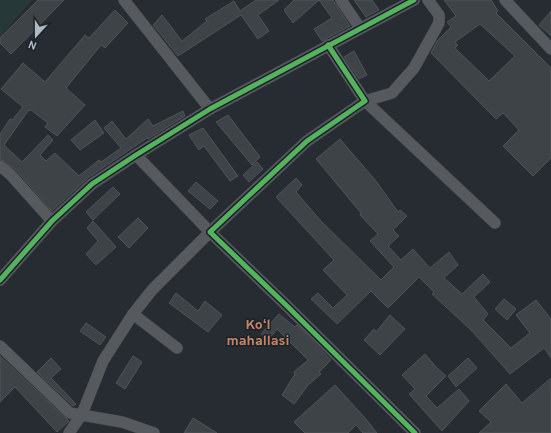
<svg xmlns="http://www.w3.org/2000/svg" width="551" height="433" viewBox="0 0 551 433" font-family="Overpass,sans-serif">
<rect width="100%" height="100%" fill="#262c31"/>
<!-- green -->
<polygon fill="#263837" points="0,0 32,0 0,37"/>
<!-- building -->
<g fill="#3e4347" stroke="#4d5459" fill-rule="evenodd">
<polygon points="38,0 64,0 11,54 0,43 0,38"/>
<polygon points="256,0 279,0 258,15 269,31 258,39 241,15 178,56 153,25 162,15 182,41 207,21 205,19 234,1 240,11"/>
<polygon points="294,0 333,0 350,26 322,41 314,29 332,18 319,0 293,23 284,10"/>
<polygon points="354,0 372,0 379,10 366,17"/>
<path d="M 444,0 L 491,0 L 498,11 L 496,13 L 551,68 L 551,158 L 533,176 L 503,146 L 519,130 L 503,113 L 496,119 L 431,53 L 437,41 L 451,27 L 447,22 L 456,16 ZM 480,24 L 515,56 L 489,81 L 455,48 L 458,45 L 455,42 Z"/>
<polygon points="115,10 128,23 105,48 101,45 66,88 85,105 57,136 45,127 48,123 31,110 28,111 4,145 22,162 48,135 53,140 40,155 46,161 55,153 79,176 99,160 101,162 121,148 104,128 112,121 126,139 148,119 153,126 183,111 185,116 148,139 147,138 88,178 52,211 15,169 0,159 0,134 10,119 12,120 23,107 1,89 23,63 45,82 85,35 89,38"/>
<polygon points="551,11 551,36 539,25"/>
<polygon points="354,51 367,75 359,79 344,57"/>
<polygon points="228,115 260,157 252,165 216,122"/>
<polygon points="95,120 104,133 80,150 71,140"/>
<polygon points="203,128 238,176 230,181 204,146 199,150 189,135"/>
<polygon points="340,139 376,181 398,212 400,210 407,216 393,230 399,236 388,246 401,260 413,249 430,268 449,252 458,265 444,278 462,294 483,274 490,282 474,297 488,314 483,320 511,348 530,333 516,315 536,300 551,319 551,358 544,348 510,374 472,331 432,294 434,292 419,277 388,308 371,291 337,324 311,299 318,293 333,308 347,295 323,270 334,260 276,197 296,178 302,185 296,192 321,221 381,280 394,267 370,241 378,234 360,215 361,213 316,159"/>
<polygon points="257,162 263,169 249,182 243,175"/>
<polygon points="196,182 218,201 210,209 188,191"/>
<polygon points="113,187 120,194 93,220 86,212"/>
<polygon points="138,218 148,228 129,248 118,237"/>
<polygon points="93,221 116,247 96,265 86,254 98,241 87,228"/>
<polygon points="176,293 198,311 205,301 222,315 208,332 169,303"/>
<polygon points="504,299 516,309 507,320 495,309"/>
<polygon points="279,314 295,327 297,325 331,360 319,372 321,374 308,385 294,404 282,395 295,374 294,372 308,360 277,329 268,340 261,334"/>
<polygon points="390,315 405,329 380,355 364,340 374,329 376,332"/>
<polygon points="86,323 106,337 100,345 80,331"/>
<polygon points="425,354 437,368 446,376 426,396 437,408 459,389 469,401 442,431 409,394 415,389 402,375"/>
<polygon points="0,356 69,421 57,432 15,387 0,402"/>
<polygon points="133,356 142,362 125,389 116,383"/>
<polygon points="51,358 61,369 51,378 76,404 73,406 37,372"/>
<polygon points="468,358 477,368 456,387 448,376"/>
<polygon points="551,378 551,433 479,433 491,422 479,411 506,384 522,403"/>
<polygon points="335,385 365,418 377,433 363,433 356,425 348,433 305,433 294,422"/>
<polygon points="193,418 217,433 184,433"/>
</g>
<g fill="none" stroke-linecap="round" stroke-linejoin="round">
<!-- minor casing -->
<g stroke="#44484b" stroke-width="12">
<g id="minor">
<polyline points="124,0 210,109"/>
<polyline points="341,0 360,28"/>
<polyline points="428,0 439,15 439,23 414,68 392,93 365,101 495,223"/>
<polyline points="505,0 551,49"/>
<polyline points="328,45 365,101 307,141 210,232 287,306 415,433"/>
<polyline points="0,166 10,174 52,221"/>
<polyline points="0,280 52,221 92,184 136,155 210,109 414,0"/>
<polyline points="133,314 177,348"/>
<polyline points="0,346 70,413 122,422 154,433"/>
<polyline points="69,433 82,414 103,361 133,314 152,290 210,232 136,155"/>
</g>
</g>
<!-- minor -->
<use href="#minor" stroke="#565a5f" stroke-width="11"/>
<!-- cycleway casing -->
<g stroke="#1a232a" stroke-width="8">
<g id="cycleway">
<polyline points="328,45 365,101 307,141 210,232 287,306 415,433"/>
<polyline points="0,280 52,221 92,184 136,155 210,109 414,0"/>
</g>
</g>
<!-- cycleway -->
<use href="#cycleway" stroke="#56b35d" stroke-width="5"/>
</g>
<g text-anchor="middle" stroke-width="3" stroke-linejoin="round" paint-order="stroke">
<!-- neighbourhood labels -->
<g font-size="14" font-weight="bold" fill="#c98464" stroke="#1a232a">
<text x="258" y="329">Koʻl<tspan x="258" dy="16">mahallasi</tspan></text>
</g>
</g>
<!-- north arrow -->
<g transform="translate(36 36) rotate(201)" stroke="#1a232a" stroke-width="3" paint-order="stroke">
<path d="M0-3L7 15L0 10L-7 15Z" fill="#afb9c2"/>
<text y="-6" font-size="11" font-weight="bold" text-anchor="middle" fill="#afb9c2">N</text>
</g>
</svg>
